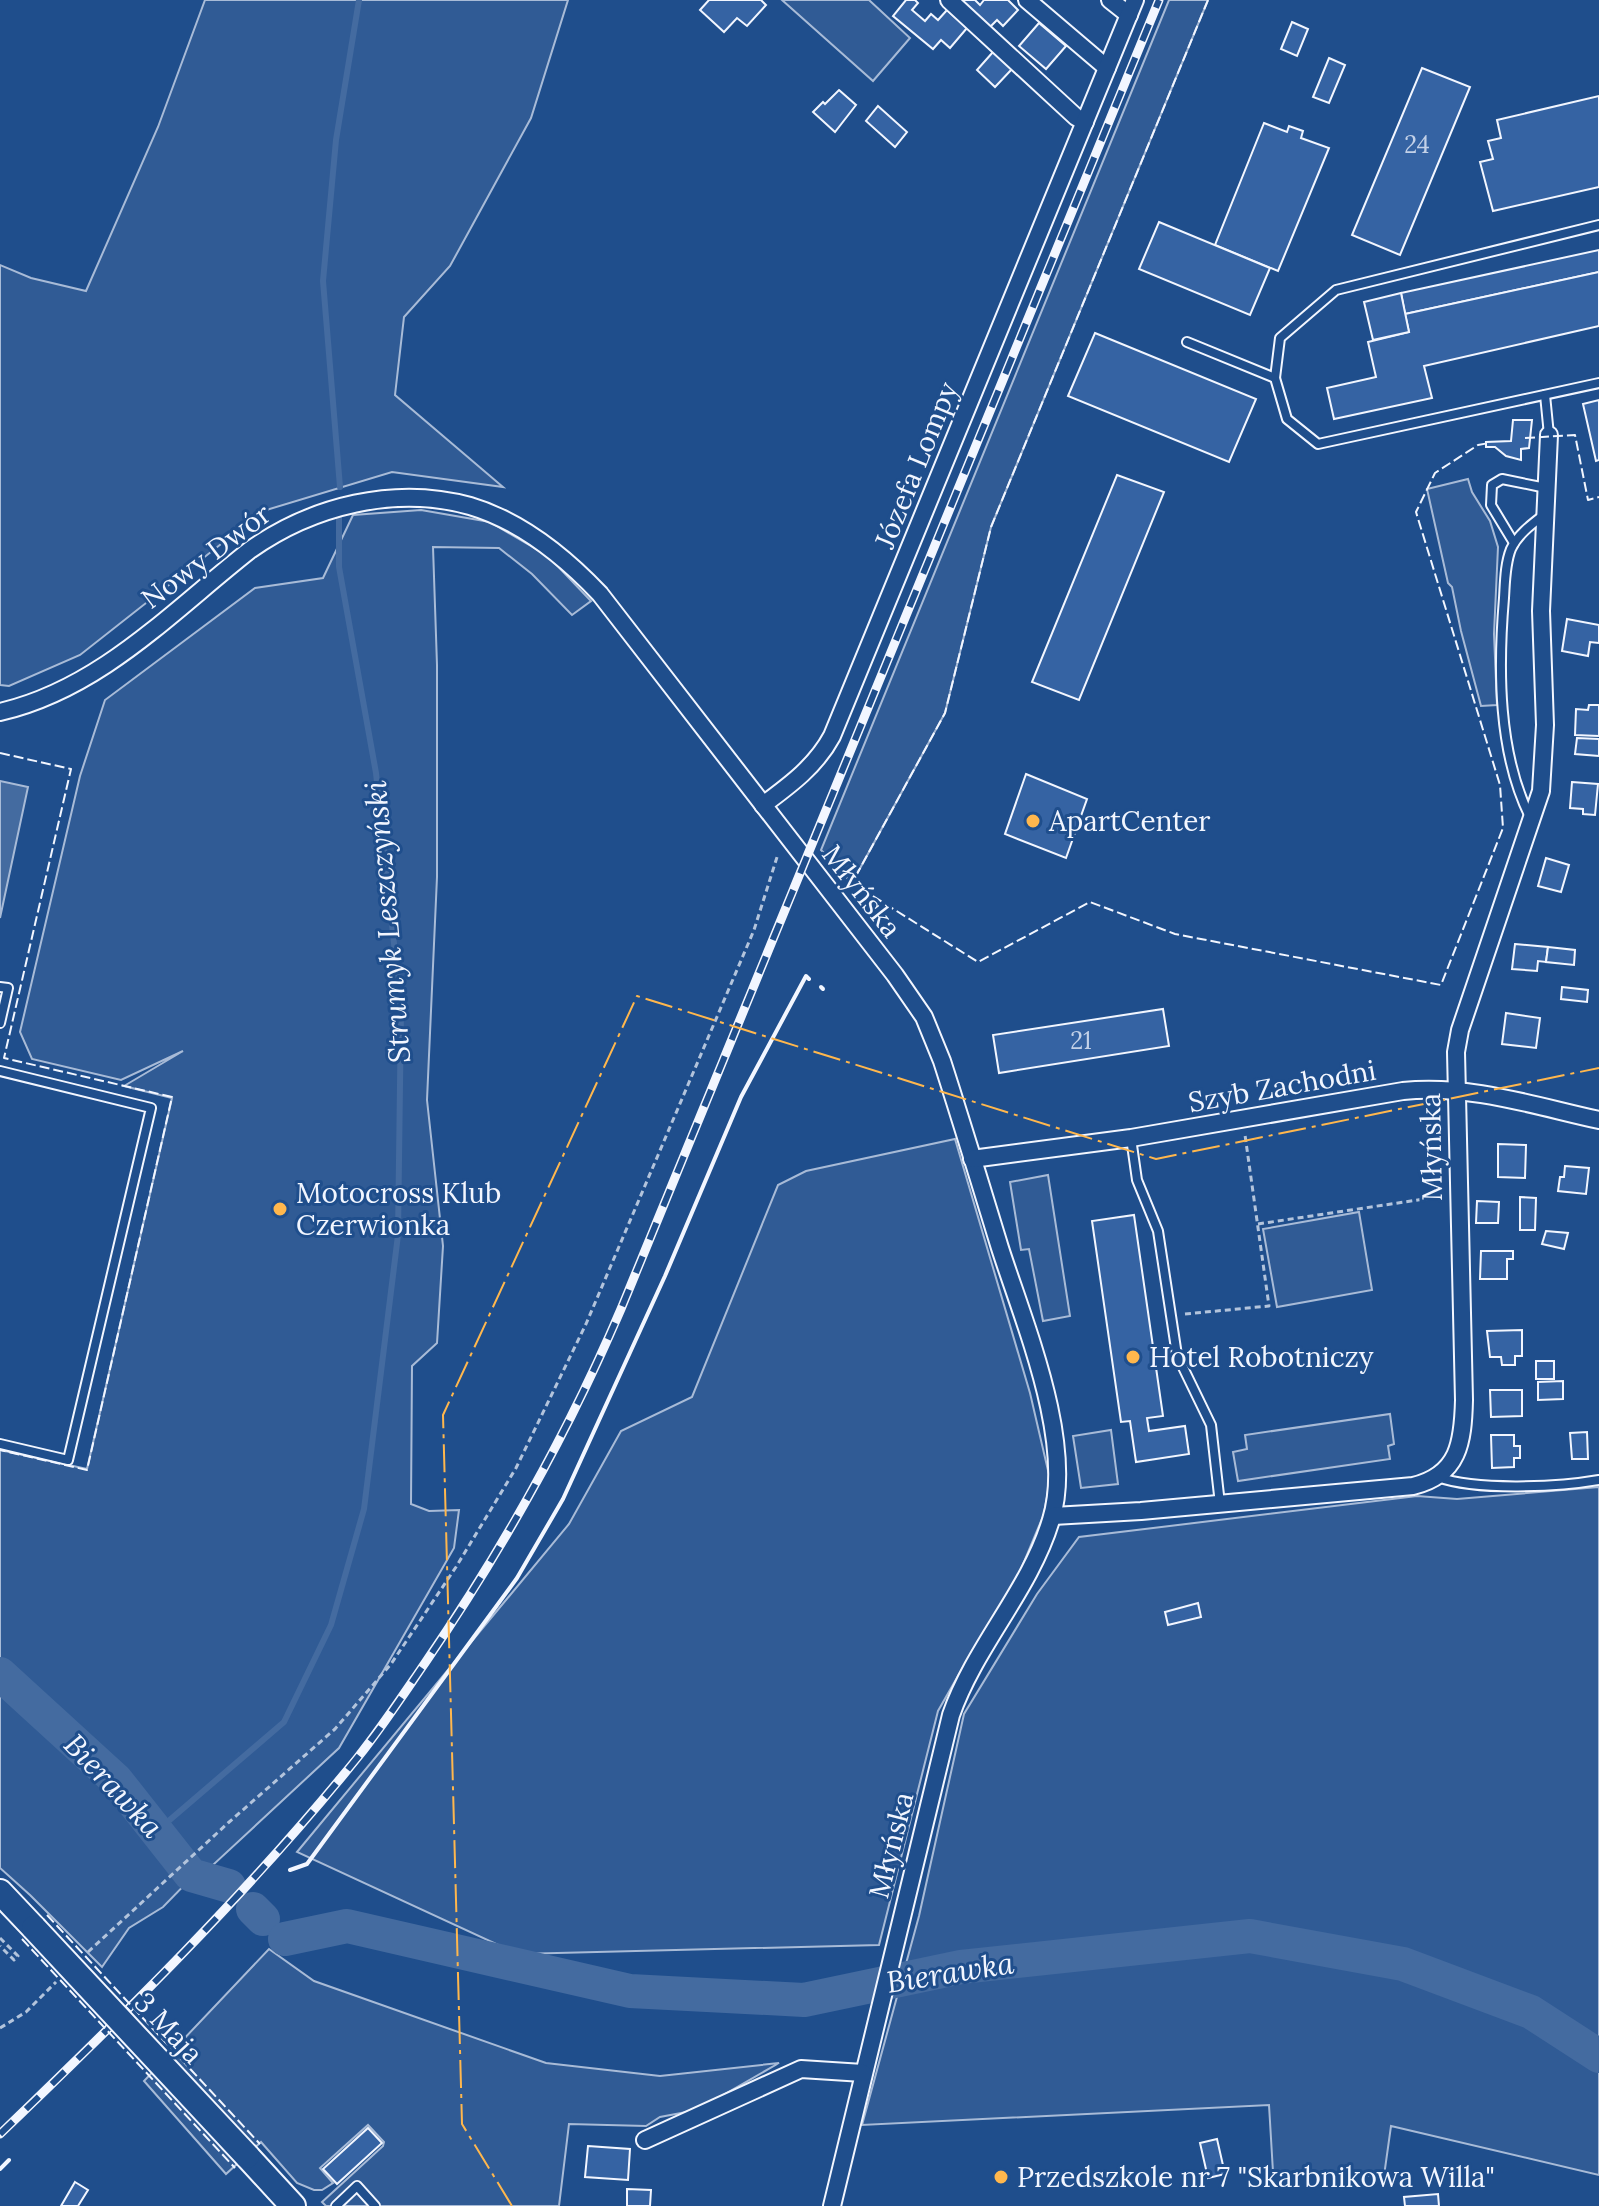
<svg xmlns="http://www.w3.org/2000/svg" width="1599" height="2206" viewBox="0 0 1599 2206" font-family="Lora,serif">
<rect width="100%" height="100%" fill="#1f4e8c"/>
<!-- built -->
<g fill="#305b95" stroke="#a8bbd7" stroke-width="2">
<polygon points="205,0 568,0 531,118 450,266 404,317 395,395 503,487 392,472 263,511 80,655 9,686 0,685 0,265 31,278 86,291 158,127"/>
<polygon points="782,0 869,0 910,38 873,81"/>
<polygon points="1169,0 1208,0 991,527 945,713 852,883 821,850"/>
<polygon points="1468,479 1472,492 1490,521 1498,547 1494,634 1497,705 1481,706 1461,631 1452,587 1448,583 1427,489"/>
<polygon points="421,510 490,522 548,556 591,601 572,615 532,574 499,548 433,547 437,665 437,877 427,1100 443,1246 437,1343 412,1366 411,1504 429,1511 459,1510 454,1548 339,1748 213,1865 199,1870 163,1907 129,1928 102,1967 30,1895 0,1868 0,1450 87,1469 172,1098 124,1086 183,1051 121,1080 32,1059 20,1032 80,776 105,700 255,588 323,578 353,515"/>
<polygon points="955,1139 1030,1393 1050,1479 1044,1514 1014,1586 974,1648 938,1711 879,1945 518,1954 297,1852 569,1524 621,1431 692,1397 778,1185 806,1171"/>
<polygon points="1048,1175 1070,1316 1043,1321 1029,1249 1021,1250 1010,1182"/>
<polygon points="1359,1212 1372,1290 1277,1307 1263,1229"/>
<polygon points="1390,1414 1394,1444 1388,1446 1390,1459 1238,1481 1233,1452 1247,1449 1245,1435"/>
<polygon points="1111,1430 1118,1484 1081,1488 1073,1436"/>
<polygon points="1599,1487 1599,2175 1391,2126 1384,2176 1273,2172 1269,2105 862,2125 919,1916 964,1714 1037,1594 1079,1537 1417,1496 1457,1499"/>
<polygon points="269,1949 314,1981 546,2063 660,2076 779,2063 697,2110 660,2117 646,2126 569,2124 559,2206 326,2206 322,2202 383,2146 384,2142 368,2125 320,2168 333,2183 322,2190 314,2190 297,2183 261,2142 226,2174 144,2081"/>
</g>
<!-- water -->
<polygon fill="#446ba0" stroke="#a8bbd7" stroke-width="2" points="0,781 28,787 0,918"/>
<g fill="none" stroke-linecap="round" stroke-linejoin="round">
<!-- stream -->
<g stroke="#446ba0" stroke-width="6">
<polyline points="340,487 323,281 336,140 359,0"/>
<polyline points="158,1830 284,1722 331,1625 364,1509 398,1235 401,1010 376,773 339,567 339,518"/>
</g>
<!-- river -->
<g stroke="#446ba0" stroke-width="34">
<polyline points="0,1674 116,1780 191,1875 229,1886"/>
<polyline points="253,1909 263,1919"/>
<polyline points="285,1939 347,1926 630,1991 804,2000 961,1967 1250,1936 1403,1964 1531,2012 1599,2056"/>
</g>
</g>
<!-- building -->
<g fill="#3563a3" stroke="#f2f6ff" stroke-width="2">
<polygon points="709,0 761,0 766,5 747,26 737,18 724,32 700,10"/>
<polygon points="906,0 915,0 918,3 912,10 925,21 931,14 938,20 947,10 967,28 950,48 941,40 933,49 893,16"/>
<polygon points="961,0 975,0 980,5 984,0 1008,0 1018,10 1003,26 997,20 989,28"/>
<polygon points="1292,22 1308,29 1297,56 1281,49"/>
<polygon points="1039,23 1066,46 1046,69 1019,46"/>
<polygon points="993,52 1012,69 995,87 977,70"/>
<polygon points="1329,58 1345,65 1329,103 1313,97"/>
<polygon points="1422,68 1470,87 1400,255 1352,235"/>
<polygon points="839,90 856,105 835,132 813,112 823,102 825,104"/>
<polygon points="1599,96 1599,187 1493,211 1480,162 1493,159 1488,141 1501,138 1497,120"/>
<polygon points="878,106 907,132 895,147 866,121"/>
<polygon points="1264,123 1287,132 1289,126 1303,131 1301,138 1329,148 1278,271 1215,245"/>
<polygon points="1159,222 1270,268 1250,315 1139,269"/>
<polygon points="1599,250 1599,272 1405,314 1401,293"/>
<polygon points="1599,272 1599,326 1424,366 1432,398 1334,419 1327,388 1376,377 1368,342 1409,332 1405,314"/>
<polygon points="1401,293 1409,332 1373,340 1364,302"/>
<polygon points="1095,333 1256,399 1229,462 1068,396"/>
<polygon points="1599,400 1599,460 1596,461 1583,404"/>
<polygon points="1513,420 1532,420 1529,448 1521,449 1521,460 1506,456 1495,447 1486,447 1486,442 1511,441"/>
<polygon points="1117,475 1164,492 1079,700 1032,682"/>
<polygon points="1567,619 1599,625 1599,643 1590,642 1588,656 1562,651"/>
<polygon points="1589,705 1599,705 1599,736 1575,735 1576,709 1588,710"/>
<polygon points="1577,738 1599,739 1599,756 1575,754"/>
<polygon points="1026,774 1087,799 1066,858 1005,834"/>
<polygon points="1572,782 1598,784 1595,815 1583,814 1583,809 1570,808"/>
<polygon points="1546,858 1569,865 1561,892 1538,886"/>
<polygon points="1515,944 1548,947 1546,962 1538,961 1537,971 1512,969"/>
<polygon points="1548,947 1575,950 1574,965 1546,962"/>
<polygon points="1562,987 1588,990 1587,1002 1561,999"/>
<polygon points="1163,1009 1169,1046 999,1073 993,1035"/>
<polygon points="1506,1013 1540,1018 1536,1048 1502,1044"/>
<polygon points="1498,1144 1526,1145 1525,1178 1498,1177"/>
<polygon points="1565,1166 1589,1168 1586,1194 1558,1191 1560,1177 1564,1177"/>
<polygon points="1520,1197 1536,1198 1535,1230 1520,1230"/>
<polygon points="1477,1201 1499,1202 1498,1223 1476,1223"/>
<polygon points="1134,1215 1163,1416 1147,1418 1149,1431 1185,1426 1189,1454 1136,1462 1130,1421 1121,1422 1092,1221"/>
<polygon points="1546,1231 1568,1233 1564,1249 1542,1244"/>
<polygon points="1481,1251 1513,1251 1513,1259 1507,1259 1507,1279 1480,1279"/>
<polygon points="1522,1330 1522,1356 1515,1356 1515,1365 1502,1365 1501,1357 1490,1357 1487,1331"/>
<rect x="1536" y="1361" width="18" height="18"/>
<polygon points="1563,1381 1563,1399 1538,1400 1538,1382"/>
<polygon points="1490,1390 1522,1390 1522,1416 1491,1417"/>
<polygon points="1587,1432 1588,1459 1572,1459 1570,1433"/>
<polygon points="1491,1435 1514,1435 1514,1446 1520,1446 1520,1458 1514,1458 1514,1467 1492,1468"/>
<polygon points="1198,1603 1201,1617 1168,1625 1165,1612"/>
<polygon points="368,2128 382,2143 337,2184 323,2169"/>
<polygon points="1217,2139 1225,2174 1208,2178 1200,2143"/>
<polygon points="588,2146 630,2149 628,2180 585,2177"/>
<polygon points="75,2182 88,2190 78,2206 61,2206"/>
<polygon points="627,2189 651,2190 650,2206 627,2206"/>
<polygon points="1438,2194 1439,2206 1405,2206 1404,2197"/>
</g>
<g fill="none" stroke-linecap="round" stroke-linejoin="round">
<!-- lane casing -->
<g stroke="#f2f6ff" stroke-width="12">
<g id="lane">
<polyline points="1187,342 1275,378 1287,419 1318,444 1599,383"/>
<polyline points="1275,378 1280,338 1336,290 1599,225"/>
<polyline points="1545,395 1549,435"/>
<polyline points="1514,543 1491,505 1492,485 1502,479 1546,488"/>
<path d="M 1530,817 C 1498,753 1498,669 1504,598 C 1505,582 1505,564 1511,549 C 1518,534 1532,524 1545,514"/>
<polyline points="0,987 8,988 0,1023"/>
<polyline points="0,1071 151,1108 68,1460 0,1444"/>
<polyline points="1131,1138 1137,1180 1158,1231 1177,1355 1211,1425 1220,1504"/>
<path d="M 1438,1477 C 1476,1491 1559,1487 1599,1480"/>
<polyline points="336,2206 357,2186 375,2206"/>
</g>
</g>
<!-- street casing -->
<g stroke="#f2f6ff" stroke-width="20">
<g id="street">
<polyline points="949,0 1076,117 1085,122"/>
<polyline points="1027,0 1107,68"/>
<polyline points="1110,0 1129,15"/>
<path d="M 0,712 C 100,689 171,612 250,550 C 312,506 395,485 470,506 C 521,521 564,556 600,594 L 895,975 L 924,1017 L 942,1061 C 962,1123 981,1186 1000,1248 C 1024,1323 1075,1443 1051,1520 C 1030,1590 975,1646 951,1715 L 832,2206"/>
<path d="M 763,805 C 790,785 816,766 832,736 L 1135,0"/>
<path d="M 972,1159 L 1131,1138 L 1403,1091 C 1469,1084 1535,1106 1599,1120"/>
<path d="M 1053,1516 L 1141,1511 L 1413,1486 C 1459,1475 1463,1442 1464,1400 L 1456,1052 L 1460,1030 L 1541,791 L 1545,725 L 1541,611 L 1549,435"/>
<polyline points="645,2140 801,2069 863,2073"/>
</g>
</g>
<!-- secondary casing -->
<g stroke="#f2f6ff" stroke-width="28">
<g id="secondary">
<polyline points="0,1892 34,1928"/>
<polyline points="247,2156 293,2206"/>
</g>
</g>
<!-- path -->
<g stroke="#b3c4dc" stroke-width="3" stroke-dasharray="6 4" stroke-linecap="butt">
<polyline points="1258,1224 1444,1196"/>
<polyline points="1185,1314 1269,1306 1245,1135"/>
<polyline points="0,1938 18,1956 14,1960 0,1946"/>
<polyline points="88,1952 228,1823 335,1729 391,1664 456,1567 516,1468 586,1324 754,930 778,854"/>
<polyline points="0,2028 26,2012 56,1982"/>
</g>
<!-- lane -->
<use href="#lane" stroke="#1f4e8c" stroke-width="8"/>
<!-- street -->
<use href="#street" stroke="#1f4e8c" stroke-width="16"/>
<!-- secondary -->
<use href="#secondary" stroke="#1f4e8c" stroke-width="24"/>
<!-- rail casing -->
<g stroke="#f2f6ff" stroke-width="9">
<path id="rail" d="M 0,2134 C 125,2014 249,1892 358,1757 C 382,1727 403,1695 425,1663 C 501,1552 568,1433 621,1309 L 1159,0"/>
</g>
<!-- rail -->
<use href="#rail" stroke="#1f4e8c" stroke-width="6" stroke-dasharray="18" stroke-linecap="butt"/>
<!-- secondary-bridge casing -->
<g stroke="#f2f6ff" stroke-width="28" stroke-linecap="butt">
<polyline id="secondary-bridge" points="34,1928 247,2156"/>
</g>
<!-- secondary-bridge -->
<use href="#secondary-bridge" stroke="#1f4e8c" stroke-width="24"/>
<!-- fence -->
<g stroke="#f2f6ff" stroke-width="2" stroke-dasharray="10 4" stroke-linecap="butt">
<polyline points="1208,0 991,527 945,713 852,883 978,962 1090,902 1175,934 1441,985 1503,828 1500,785 1416,512 1435,473 1478,445 1489,443"/>
<polyline points="1525,438 1575,435 1588,500 1599,497"/>
<polyline points="0,753 71,769 4,1058 172,1097 87,1470 0,1450"/>
<polyline points="47,1915 260,2144"/>
<polyline points="22,1939 235,2168"/>
</g>
<!-- wall -->
<g stroke="#f2f6ff" stroke-width="4">
<polyline points="821,987 823,989"/>
<polyline points="290,1870 307,1864 517,1578 563,1499 665,1276 741,1097 806,976 809,979"/>
<polyline points="0,2169 9,2160"/>
</g>
<!-- power -->
<polyline stroke="#ffb74d" stroke-width="2" stroke-dasharray="28 6 4 6" stroke-linecap="butt" points="512,2206 462,2124 443,1415 637,996 1156,1159 1599,1068"/>
</g>
<!-- markers -->
<g fill="#ffb74d" stroke="#1f4e8c" stroke-width="3">
<circle cx="1033" cy="821" r="8"/>
<circle cx="280" cy="1209" r="8"/>
<circle cx="1133" cy="1357" r="8"/>
<circle cx="1001" cy="2177" r="8"/>
</g>
<g text-anchor="middle" stroke-width="6" stroke-linejoin="round" paint-order="stroke">
<!-- number labels -->
<g font-size="24" fill="#c3d1e8">
<text x="1417" y="153">24</text>
<text x="1081" y="1049">21</text>
</g>
<!-- street labels -->
<g font-size="28" fill="#f2f6ff" stroke="#1f4e8c">
<text transform="translate(916 465) rotate(-68)" y="10">Józefa Lompy</text>
<text transform="translate(206 556) rotate(-37)" y="10">Nowy Dwór</text>
<text transform="translate(862 891) rotate(52)" y="10">Młyńska</text>
<text transform="translate(1282 1086) rotate(-10)" y="10">Szyb Zachodni</text>
<text transform="translate(1431 1147) rotate(-91)" y="10">Młyńska</text>
<text transform="translate(891 1845) rotate(-76)" y="10">Młyńska</text>
<text transform="translate(169 2028) rotate(47)" y="10">3 Maja</text>
</g>
<!-- poi labels -->
<g font-size="28" fill="#f2f6ff" stroke="#1f4e8c" text-anchor="start">
<text x="1049" y="831">ApartCenter</text>
<text x="296" y="1203">Motocross Klub<tspan x="296" dy="32">Czerwionka</tspan></text>
<text x="1149" y="1367">Hotel Robotniczy</text>
<text x="1017" y="2187">Przedszkole nr 7 "Skarbnikowa Willa"</text>
</g>
<!-- water labels -->
<g font-size="30" font-style="italic" fill="#f2f6ff" stroke="#1f4e8c">
<text transform="translate(388 922) rotate(-95)" y="10">Strumyk Leszczyński</text>
<text transform="translate(113 1786) rotate(47)" y="10">Bierawka</text>
<text transform="translate(950 1973) rotate(-9)" y="10">Bierawka</text>
</g>
</g>
</svg>
